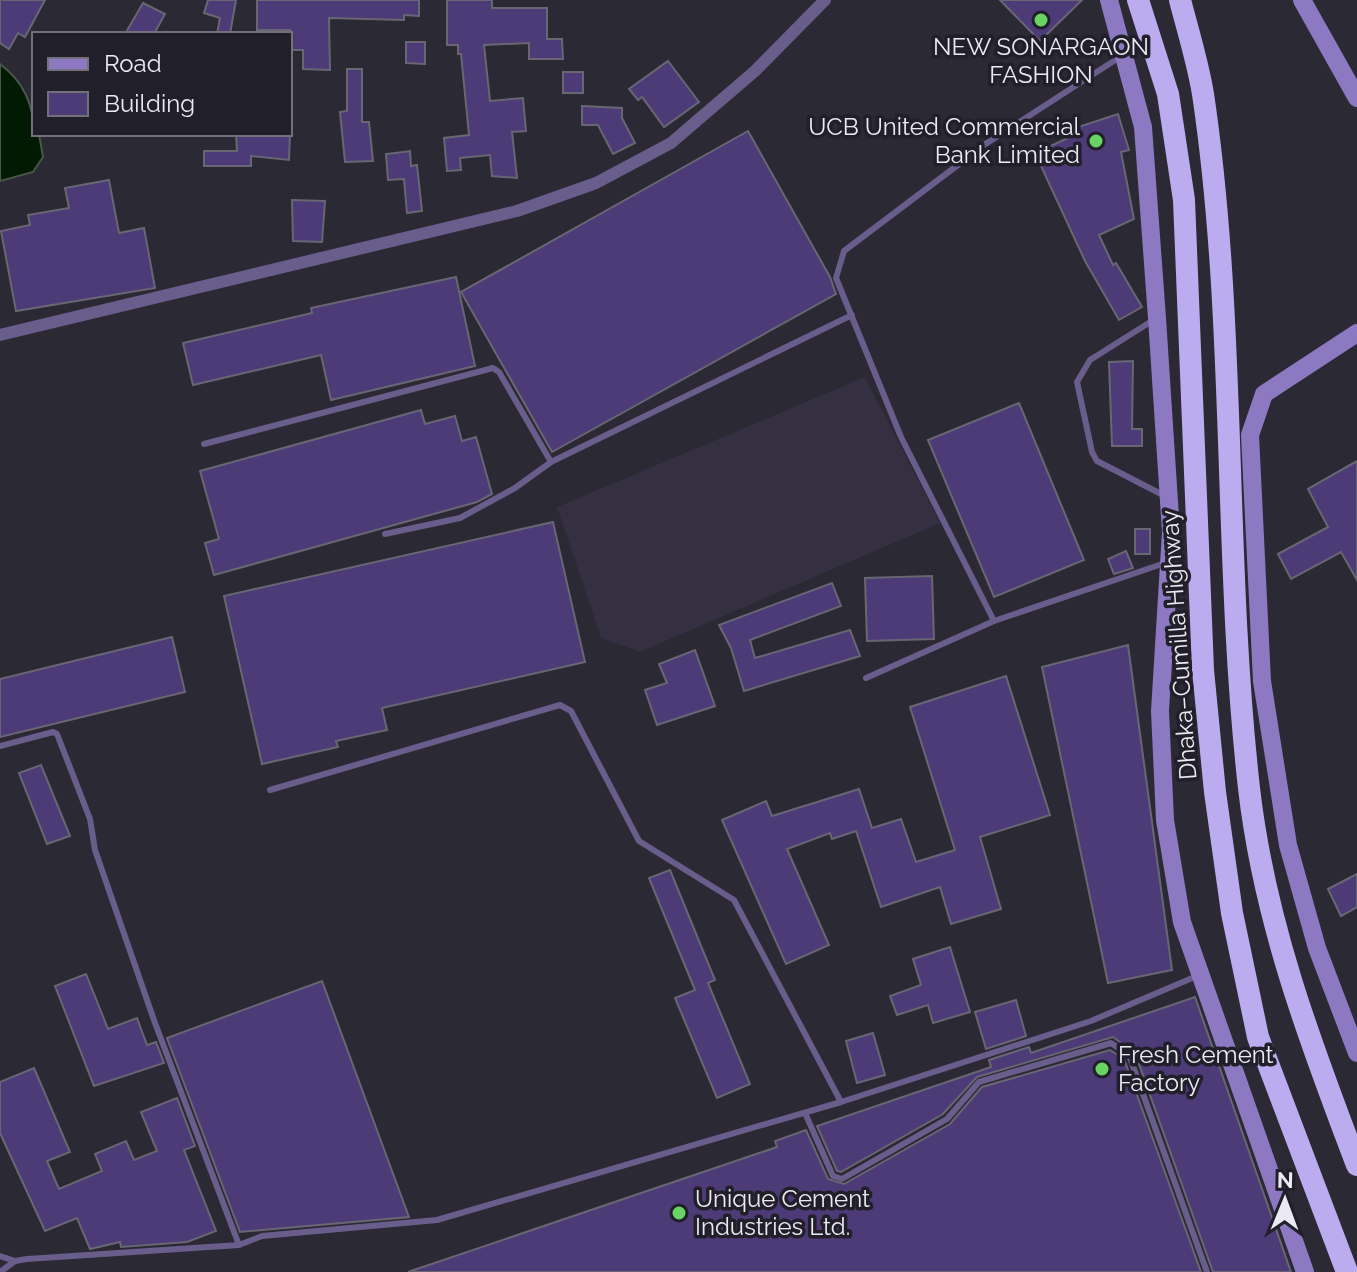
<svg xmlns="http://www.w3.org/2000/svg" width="1357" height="1272" viewBox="0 0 1357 1272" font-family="Raleway,sans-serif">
<rect width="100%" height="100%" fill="#2b2934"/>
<!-- built -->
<polygon fill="#343041" points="865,377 940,523 640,652 601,638 557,507"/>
<!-- water -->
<path fill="#011a01" stroke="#475849" stroke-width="2" d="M 0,64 C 23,81 34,105 34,134 L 39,134 L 43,157 L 33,172 L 0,181 Z"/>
<!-- building -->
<g fill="#4c3b77" stroke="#696674" stroke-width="2">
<polygon points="0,0 45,0 25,37 18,33 9,49 0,43"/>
<polygon points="208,0 236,0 230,34 217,34 220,18 204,13"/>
<polygon points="257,0 419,0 419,16 404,15 404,20 329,18 330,70 303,69 303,50 290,50 290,30 257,30"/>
<polygon points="447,0 492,0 492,8 547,8 547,39 562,39 563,59 529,59 529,43 484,45 490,101 523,98 526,131 512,132 517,178 492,176 490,155 460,158 461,170 447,171 444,138 469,135 461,54 458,54 458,45 447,45"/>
<polygon points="1000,0 1082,0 1040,41"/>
<polygon points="143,3 165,14 154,34 125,34"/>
<polygon points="406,42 425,42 425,64 406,63"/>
<polygon points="668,61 699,102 664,127 642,97 638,100 629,89"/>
<polygon points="347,69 362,69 362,122 369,122 373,161 345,162 340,112 347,111"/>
<rect x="563" y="72" width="20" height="21"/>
<polygon points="582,106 622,108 622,118 635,143 613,154 598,125 582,125"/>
<polygon points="1118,114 1129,150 1121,152 1134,219 1099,235 1113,265 1116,263 1142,307 1119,320 1085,261 1035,153 1066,139 1063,132"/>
<polygon points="748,131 830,277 836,294 552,452 461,292"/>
<polygon points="236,134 290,134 289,160 251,156 251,166 204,166 204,151 237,151"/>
<polygon points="410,151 411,166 417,165 422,211 407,213 404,179 388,180 386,154"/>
<polygon points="109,180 119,233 144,228 155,288 16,311 1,231 30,225 28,215 69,208 65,188"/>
<polygon points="292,200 325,201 322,242 293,241"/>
<polygon points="456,277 475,366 331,400 321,355 193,385 183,343 312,313 311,308"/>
<polygon points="1133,361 1132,429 1142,429 1142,446 1112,446 1109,362"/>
<polygon points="1019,403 1084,560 994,597 928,440"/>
<polygon points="421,410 425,424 455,416 462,441 476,437 492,494 477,502 214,575 205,543 219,539 200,471"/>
<polygon points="1357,461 1357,580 1341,552 1291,579 1278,554 1328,527 1308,489"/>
<polygon points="553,522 585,662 382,708 387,730 336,741 338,747 262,764 224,596"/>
<rect x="1135" y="529" width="15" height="25"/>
<polygon points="1126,551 1133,568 1114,574 1108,559"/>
<polygon points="932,576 934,639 867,641 865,578"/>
<polygon points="832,583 841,606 750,640 755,658 850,630 860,656 744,691 731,648 719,625"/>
<polygon points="172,637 185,692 0,737 0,679"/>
<polygon points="1128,645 1172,970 1108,983 1042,667"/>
<polygon points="695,650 715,706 657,725 645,690 667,683 659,664"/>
<polygon points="1006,676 1050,815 980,837 1001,909 951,924 940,887 881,907 856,831 832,839 830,833 787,849 829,945 786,964 722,820 766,801 772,816 859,789 872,828 901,819 916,862 955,850 910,707"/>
<polygon points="41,765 70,836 47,844 19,773"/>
<polygon points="670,870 715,980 708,983 750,1084 717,1098 675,998 695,990 649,878"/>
<polygon points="1357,874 1357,907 1341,916 1328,889"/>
<polygon points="950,947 970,1012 933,1023 928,1005 897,1015 890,996 921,985 913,959"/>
<polygon points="86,974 108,1029 137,1018 147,1045 156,1042 164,1063 94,1086 55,986"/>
<polygon points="322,981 409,1217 240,1232 167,1038"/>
<polygon points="1195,997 1291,1272 1213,1272 1135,1053 1113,1037 977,1077 943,1114 841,1172 837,1171 817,1126 991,1067 989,1060 1029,1047 1031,1053"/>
<polygon points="1016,1000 1026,1036 986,1049 975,1012"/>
<polygon points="873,1033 885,1075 857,1083 846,1041"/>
<polygon points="1110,1050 1124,1059 1201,1272 408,1272 777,1147 775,1141 806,1130 828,1179 844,1184 950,1124 982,1087"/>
<polygon points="34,1068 70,1152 47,1161 59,1189 102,1171 95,1154 126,1141 134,1160 157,1151 141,1112 177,1098 195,1146 184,1150 216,1231 187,1242 121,1247 120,1242 90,1249 77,1218 45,1231 0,1133 0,1082"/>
</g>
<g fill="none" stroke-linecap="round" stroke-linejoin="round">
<!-- lane -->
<g stroke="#685d8b" stroke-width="6">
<polyline points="1155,319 1090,360 1077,382 1092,452 1097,461 1165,496"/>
<polyline points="204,444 493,368 499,372 551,462"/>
<polyline points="385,534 460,518 515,488 551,462 852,315"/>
<polyline points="994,621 1165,563"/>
<polyline points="866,678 994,621 901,437 836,278 844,251 987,143 1123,55"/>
<polyline points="0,746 53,732 57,734 90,819 95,850 155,1023 239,1245"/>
<polyline points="270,790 560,705 571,711 639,841 734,900 841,1102"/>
<polyline points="805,1113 833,1176 842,1179 947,1119 979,1082 1111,1043 1129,1055 1207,1272"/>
<polyline points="0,1256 15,1261"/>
<polyline points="0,1272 15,1261 27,1259 239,1245 262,1236 437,1220 841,1102 1091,1021 1197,976"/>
</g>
<!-- street -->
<polyline stroke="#685d8b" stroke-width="12" points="0,335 517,211 596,183 671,143 755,71 825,0"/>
<!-- secondary -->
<g stroke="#8c79c1" stroke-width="18">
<polyline points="1109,0 1143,127 1157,318 1171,532 1160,711 1165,820 1182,922 1305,1272"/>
<polyline points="1302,0 1357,98"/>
<polyline points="1357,333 1264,394 1250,435 1262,681 1288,845 1317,948 1357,1053"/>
</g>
<!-- highway -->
<g stroke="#bbacef" stroke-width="22">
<polyline points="1138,0 1168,94 1184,200 1203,670 1215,792 1232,913 1258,1037 1347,1272"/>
<path d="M 1180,0 C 1188,31 1198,63 1203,94 C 1237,323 1223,558 1249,788 C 1264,920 1310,1042 1357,1165"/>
</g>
</g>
<!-- markers -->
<g fill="#69d464" stroke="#211f2a" stroke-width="3">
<circle cx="1041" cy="20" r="8"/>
<circle cx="1096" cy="141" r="8"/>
<circle cx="1102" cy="1069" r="8"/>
<circle cx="679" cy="1213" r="8"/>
</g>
<g text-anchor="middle" stroke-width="7" stroke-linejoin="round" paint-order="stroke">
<!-- poi labels -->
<g font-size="24" fill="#ebe9f1" stroke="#211f2a" text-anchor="start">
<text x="1041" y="55" text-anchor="middle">NEW SONARGAON<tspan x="1041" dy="28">FASHION</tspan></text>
<text x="1080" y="135" text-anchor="end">UCB United Commercial<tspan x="1080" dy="28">Bank Limited</tspan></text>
<text x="1118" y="1063">Fresh Cement<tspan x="1118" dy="28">Factory</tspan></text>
<text x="695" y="1207">Unique Cement<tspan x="695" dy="28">Industries Ltd.</tspan></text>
</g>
<!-- street labels -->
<g font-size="24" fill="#ebe9f1" stroke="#211f2a">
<text transform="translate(1179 645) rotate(-94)" y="8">Dhaka–Cumilla Highway</text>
</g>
</g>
<!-- legend -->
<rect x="32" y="32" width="260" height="104" fill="#211f2a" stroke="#72707a" stroke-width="2"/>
<rect x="48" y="58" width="40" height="12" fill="#8c79c1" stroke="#72707a" stroke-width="2"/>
<text x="104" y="72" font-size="24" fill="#ebe9f1">Road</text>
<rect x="48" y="92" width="40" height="24" fill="#4c3b77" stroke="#72707a" stroke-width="2"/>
<text x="104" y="112" font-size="24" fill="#ebe9f1">Building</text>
<!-- north arrow -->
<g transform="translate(1285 1200) rotate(1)" stroke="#211f2a" stroke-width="6" paint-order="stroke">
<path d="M0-6L14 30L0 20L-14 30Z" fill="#ebe9f1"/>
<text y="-12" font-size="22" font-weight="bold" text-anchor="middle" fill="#ebe9f1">N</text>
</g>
</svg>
